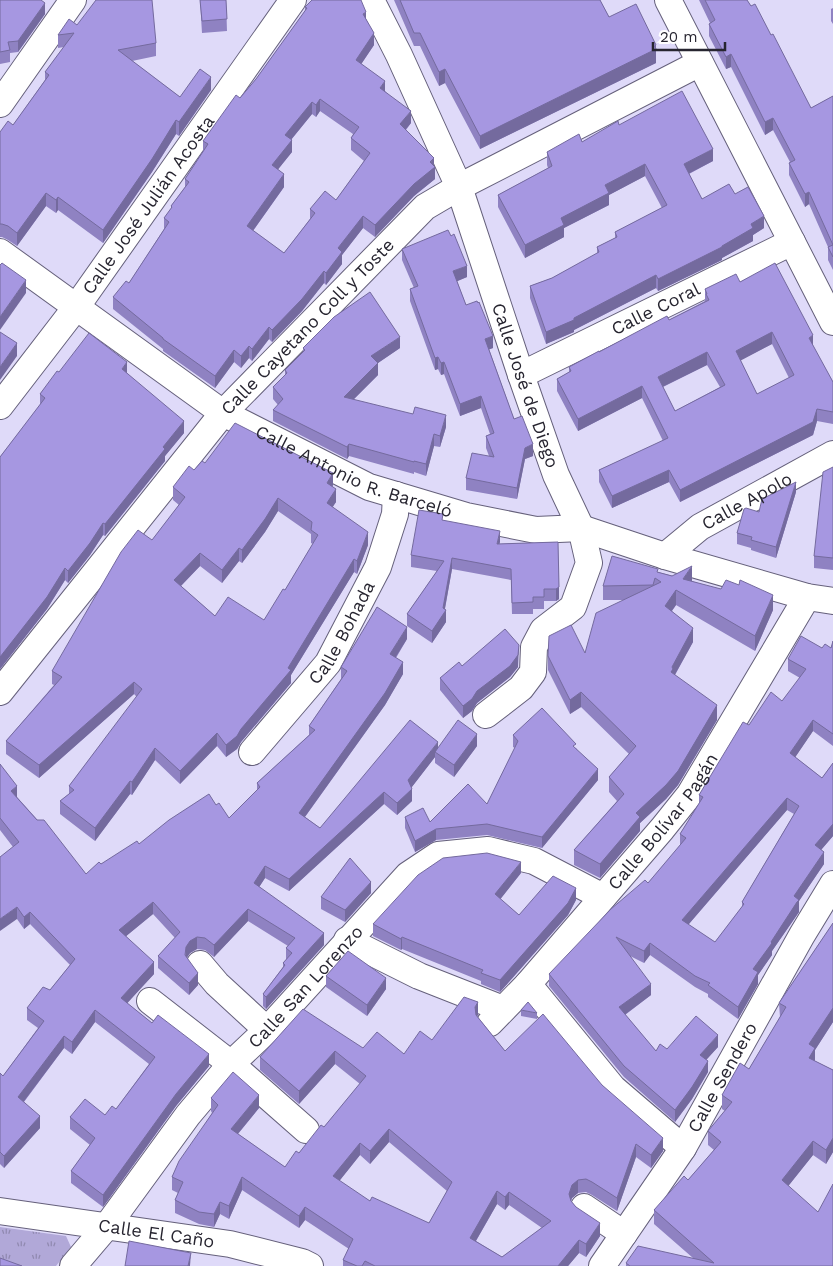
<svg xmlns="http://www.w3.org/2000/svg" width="833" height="1266" viewBox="0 0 833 1266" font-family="'Work Sans',sans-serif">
<defs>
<pattern id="grass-tufts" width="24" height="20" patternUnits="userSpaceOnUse" patternTransform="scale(1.25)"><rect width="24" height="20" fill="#b1a8d8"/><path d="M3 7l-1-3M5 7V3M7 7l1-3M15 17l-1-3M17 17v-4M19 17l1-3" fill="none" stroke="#9089b0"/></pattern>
</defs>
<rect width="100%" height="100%" fill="#dfdaf9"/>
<!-- grass -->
<polygon fill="url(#grass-tufts)" points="0,1227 66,1236 71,1247 56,1266 11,1266 0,1263"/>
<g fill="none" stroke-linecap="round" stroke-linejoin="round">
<!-- minor casing -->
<g stroke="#65607b" stroke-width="28">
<g id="minor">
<path id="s1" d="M 371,0 L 399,55 L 459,187 L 521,375 L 556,475 L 581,528 L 589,563 L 573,607 L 543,630 L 534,647 L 533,672 L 521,688 L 486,715"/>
<polyline points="668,0 833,322"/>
<polyline points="0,104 73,0"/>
<path id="s2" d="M 0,252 L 223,413 L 369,487 L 466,516 L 536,530 L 581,528 L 665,556 L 807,597 L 833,601"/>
<path id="s3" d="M 521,375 L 792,242"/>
<path id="s4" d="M 0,406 L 77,306 L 293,0"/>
<path id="s5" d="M 665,556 L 700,527 L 833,454"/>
<path id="s6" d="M 0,692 L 223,413 L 425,207 L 459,187 L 700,63"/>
<path id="s7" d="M 252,752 L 328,663 L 378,567 L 395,514 L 396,495"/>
<polyline points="347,940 419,976 503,1009"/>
<polyline points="200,964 217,984 267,1030"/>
<polyline points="528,984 613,1088 683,1148"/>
<polyline points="150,1001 231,1064 306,1130"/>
<path id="s8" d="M 490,1023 L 528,984 L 662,829 L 690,794 L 807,597"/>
<polyline points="584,1207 624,1234"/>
<path id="s9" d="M 0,1211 L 230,1244 L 302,1262 L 310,1266"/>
<path id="s10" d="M 73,1266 L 107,1226 L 188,1115 L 231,1064 L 267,1030 L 408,875 L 438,855 L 488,850 L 534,861 L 603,897"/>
<path id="s11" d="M 602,1266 L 683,1148 L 802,935 L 833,884"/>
</g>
</g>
<!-- minor -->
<use href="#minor" stroke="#fff" stroke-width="26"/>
</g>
<!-- wall -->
<g fill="#8f82c2" fill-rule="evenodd">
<polygon points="0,0 45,14 18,52 10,53 10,62 0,64"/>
<polygon points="200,0 226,0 227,31 202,33"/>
<polygon points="394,0 600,0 609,17 656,45 656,63 480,149 445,83 439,86 420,46 414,46"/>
<polygon points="699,0 747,0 751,6 771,35 811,108 833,96 833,270 828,260 828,247 809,204 805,207 789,175 789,163 790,162 773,130 765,135 731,67 726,69 709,36 709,24 710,23"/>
<path d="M 305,7 L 366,20 L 374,45 L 361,64 L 385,91 L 411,123 L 406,130 L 434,166 L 435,179 L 414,196 L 375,237 L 363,228 L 342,255 L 342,264 L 326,285 L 324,283 L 302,311 L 272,342 L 269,339 L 252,361 L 249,358 L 241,368 L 234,362 L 215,388 L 163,351 L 163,349 L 113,309 L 113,297 L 129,283 L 164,229 L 164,218 L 171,209 L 171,206 L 185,187 L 185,179 L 203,151 L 203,141 L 256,79 L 305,11 ZM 320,111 L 353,134 L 351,138 L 351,150 L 364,161 L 336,200 L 310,209 L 310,219 L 284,253 L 253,231 L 284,187 L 278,169 L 292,152 L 291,140 L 312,114 L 316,117 Z"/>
<polygon points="833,8 833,24 831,21 831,9"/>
<polygon points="77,25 156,43 156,56 132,61 180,97 211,90 179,136 176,134 152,172 103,243 58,210 56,213 46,206 17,246 8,240 2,237 0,237 0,132 13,125 45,80 45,72 64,47 58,48 58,35"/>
<polygon points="619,125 713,161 689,174 702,199 735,194 764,228 753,235 753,241 722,258 722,260 658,291 656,288 574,330 574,332 546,344 530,298 530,286 552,278 597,254 597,247 615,238 615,232 662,208 645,176 609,195 609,205 564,228 564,237 525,258 498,207 498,195 548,168 547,165 547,152 582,142"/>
<polygon points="402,249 467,277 457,281 466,305 493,348 489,349 514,419 533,456 525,459 517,499 466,490 466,478 489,456 486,448 486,436 490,434 481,408 460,416 444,374 441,375 438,369 435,370 410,301 410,289 414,288 402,260"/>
<path d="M 740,282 L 813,347 L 833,382 L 833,424 L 817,421 L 813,435 L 680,502 L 669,482 L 612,508 L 599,482 L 599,470 L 663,441 L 642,398 L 578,431 L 557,391 L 557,379 L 569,372 L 569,367 L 669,320 L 705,301 L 705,289 ZM 772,344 L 789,378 L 757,394 L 740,360 ZM 707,365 L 720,387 L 675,411 L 663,387 Z"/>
<polygon points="303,348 400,348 378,363 378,375 353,400 446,427 440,447 434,446 426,476 414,472 414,474 349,456 347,459 273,421 273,410 278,405 273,399 273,387 285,375 285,370 303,352"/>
<polygon points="59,372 127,373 184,433 165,456 165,461 105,536 103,535 90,555 68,583 65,580 47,609 0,669 0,457 40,405 40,394"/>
<path d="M 205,463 L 333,485 L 332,487 L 336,502 L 332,507 L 368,545 L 357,574 L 354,572 L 291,675 L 291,683 L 241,742 L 237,749 L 226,757 L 217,746 L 180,784 L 155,760 L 132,795 L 130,794 L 95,841 L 60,814 L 60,801 L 69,794 L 69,786 L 137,697 L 134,694 L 39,778 L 6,754 L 6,741 L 54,685 L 52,684 L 52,671 L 179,505 L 173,500 L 173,487 L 194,470 ZM 278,511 L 311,534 L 311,543 L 313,544 L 285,590 L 264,620 L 215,616 L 181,586 L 200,566 L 222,583 L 239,561 L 242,563 L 265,532 Z"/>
<polygon points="833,467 833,570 814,568 814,556"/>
<polygon points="796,492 776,558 751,550 751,548 737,544 737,533 759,512"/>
<polygon points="443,520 499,544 558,542 559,599 556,601 544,601 544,609 533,609 533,614 512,614 511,580 452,569 445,609 446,622 432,643 407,626 407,614 437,571 411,567 411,555"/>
<polygon points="658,572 692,581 773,610 755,651 676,605 672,611 693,642 675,675 717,720 678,785 666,799 640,823 640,831 600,878 574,865 574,850 617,801 609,792 609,777 629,754 581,707 570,714 548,670 548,656 585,653 624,600 603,600 603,586"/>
<polygon points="407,639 396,658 403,674 385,705 305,817 320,828 438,748 477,746 454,777 435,763 435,757 411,788 412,801 397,815 384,804 289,891 265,878 259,887 324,945 266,1009 263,1006 263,994 283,967 283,963 286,960 286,948 288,946 248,921 214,957 205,950 197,949 190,953 187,957 198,985 189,995 158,968 158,956 175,938 153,914 126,936 154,974 127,1003 152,1023 209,1066 176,1106 103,1207 71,1183 71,1171 90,1145 70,1129 70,1117 105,1115 116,1109 149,1064 95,1022 72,1054 64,1048 24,1102 40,1128 4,1168 0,1164 0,1073 3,1076 38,1028 27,1020 27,1008 50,990 70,965 30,924 24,929 17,919 13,847 0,830 0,764 17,797 86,874 101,864 216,805 229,818 257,791 257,783 309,735 309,726 341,679 341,667"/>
<path d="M 833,641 L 833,746 L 813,731 L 795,757 L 822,778 L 833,763 L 833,836 L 821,850 L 824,864 L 799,901 L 799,912 L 772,951 L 772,955 L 758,975 L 758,984 L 738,1019 L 708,997 L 708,994 L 695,987 L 650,955 L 644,963 L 630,956 L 651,995 L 625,1015 L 656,1051 L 667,1049 L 718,1047 L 706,1059 L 708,1072 L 692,1099 L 675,1122 L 624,1077 L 549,986 L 549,974 L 648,883 L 680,846 L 680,834 L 699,804 L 699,795 L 749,725 L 782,701 L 800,678 L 788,671 L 788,659 L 822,648 L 831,648 ZM 787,810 L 794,814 L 742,902 L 742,907 L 715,942 L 688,925 Z"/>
<polygon points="462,666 518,667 510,677 477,703 472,711 463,718 440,690 440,678"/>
<polygon points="513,735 576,748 598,780 542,848 487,835 436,840 415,852 405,828 405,817 430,822 487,804 515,748 513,747"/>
<polygon points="521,873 500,899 519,915 576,900 568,915 500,992 481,984 481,981 402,949 401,950 373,936 373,924"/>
<polygon points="371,893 345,922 321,909 321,897"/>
<polygon points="833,923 833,1022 815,1050 815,1061 833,1070 833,1152 826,1164 813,1155 788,1186 833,1266 626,1266 626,1263 693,1258 654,1224 654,1210 688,1180 714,1150 708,1145 708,1131 725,1111 722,1109 722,1095 749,1069 780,1017 779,1003"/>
<polygon points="326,976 386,989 367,1016 326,987"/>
<polygon points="521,1010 537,1013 537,1019 521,1016"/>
<path d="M 478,1015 L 477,1016 L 505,1051 L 602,1085 L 663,1151 L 651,1168 L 636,1157 L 617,1211 L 592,1195 L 586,1192 L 578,1193 L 572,1198 L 571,1201 L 600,1236 L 586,1257 L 579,1253 L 568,1266 L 343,1266 L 343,1260 L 349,1249 L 305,1220 L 299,1228 L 242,1190 L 229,1219 L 220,1214 L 214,1227 L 199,1224 L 175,1213 L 175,1200 L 178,1193 L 172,1190 L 172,1177 L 212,1113 L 211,1111 L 211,1098 L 259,1108 L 238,1134 L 285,1167 L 324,1127 L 360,1084 L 335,1064 L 299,1104 L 260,1070 L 260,1057 L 363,1048 L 404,1054 L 432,1040 ZM 389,1142 L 447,1191 L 429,1223 L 370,1201 L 339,1181 L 360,1155 L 370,1164 ZM 497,1204 L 505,1210 L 509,1205 L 542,1228 L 502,1257 L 476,1241 Z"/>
</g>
<!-- shaded-wall -->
<g fill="#746a9e">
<polygon points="45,3 45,14 18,52 18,41"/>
<polygon points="366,12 366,24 363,14"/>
<polygon points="374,33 374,45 356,72 356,60"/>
<polygon points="656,45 656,63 480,149 480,136"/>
<polygon points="731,54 731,67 726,69 726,57"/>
<polygon points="445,69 445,83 439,86 439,72"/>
<polygon points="211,77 211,90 179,136 179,122"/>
<polygon points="385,81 385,93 380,88"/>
<polygon points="320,99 320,111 316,117 316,105"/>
<polygon points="312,102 312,114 285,147 285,135"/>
<polygon points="411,111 411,123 400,136 400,124"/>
<polygon points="773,118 773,130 765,135 765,122"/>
<polygon points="176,120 176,134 152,172 103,243 103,230"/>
<polygon points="292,140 292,152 272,177 272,165"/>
<polygon points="713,149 713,161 684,176 684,164"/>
<polygon points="434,158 434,168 435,167 435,179 414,196 375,237 375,225"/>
<polygon points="645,164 645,176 609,195 609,205 564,228 564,237 525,258 525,245 605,185"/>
<polygon points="284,174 284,187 247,239 247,226"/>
<polygon points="809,192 809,204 805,207 805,194"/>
<polygon points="46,193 46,206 17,246 17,233"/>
<polygon points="58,197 58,210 56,213 56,200"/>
<polygon points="363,216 363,228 342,255 342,264 326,285 326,273 338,248"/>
<polygon points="764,216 764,228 753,235 753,241 722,258 722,260 658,291 658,279 722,246 751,224"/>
<polygon points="467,266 467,277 453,283 453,271"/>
<polygon points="324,271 324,283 302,311 272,342 272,330"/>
<polygon points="656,275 656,288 574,330 574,332 546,344 546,332"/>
<polygon points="26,280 26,293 0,330 0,317"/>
<polygon points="269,327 269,339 252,361 252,349"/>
<polygon points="772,332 772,344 736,363 736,351"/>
<polygon points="813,335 813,348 809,338"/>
<polygon points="493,336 493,348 485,351 485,339"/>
<polygon points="400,337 400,348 378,363 378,375 344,409 344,397 371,356"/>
<polygon points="17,343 17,356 0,380 0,367"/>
<polygon points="249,346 249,358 241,368 241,356"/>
<polygon points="234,350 234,362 215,388 215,376"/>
<polygon points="707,352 707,365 658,389 658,377"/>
<polygon points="438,357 438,369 435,370 435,358"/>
<polygon points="127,362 127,374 122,369"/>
<polygon points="444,362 444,374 441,375 441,363"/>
<polygon points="642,386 642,398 578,431 578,419"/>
<polygon points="481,396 481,408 460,416 460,404"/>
<polygon points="817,409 817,421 813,435 680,502 680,490"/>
<polygon points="446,415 446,427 440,447 440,436"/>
<polygon points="184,421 184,433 165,456 165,461 105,536 105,524 163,447"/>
<polygon points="434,434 434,446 426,476 426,464"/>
<polygon points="349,444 349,456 347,459 347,447"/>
<polygon points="533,444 533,456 525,459 517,499 517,488 525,448"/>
<polygon points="669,470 669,482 612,508 612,496"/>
<polygon points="333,473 333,485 327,496 327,483"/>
<polygon points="796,482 796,492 776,558 776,547"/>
<polygon points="336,489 336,502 327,516 327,503"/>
<polygon points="278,498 278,511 265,532 242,563 242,550"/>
<polygon points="103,523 103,535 90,555 68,583 68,571"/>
<polygon points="500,531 500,542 497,556 497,544"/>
<polygon points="368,532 368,545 357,574 357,561"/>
<polygon points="239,548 239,561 222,583 222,570"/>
<polygon points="200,553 200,566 174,593 174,580"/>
<polygon points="452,558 452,569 444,613 446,610 446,622 432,643 432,631 443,608"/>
<polygon points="354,559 354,572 291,675 291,683 241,742 237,749 226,757 226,745 241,729 288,668"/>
<polygon points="692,566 692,581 683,594 683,579"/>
<polygon points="65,568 65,580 47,609 0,669 0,657"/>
<polygon points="559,587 559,599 556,601 556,589"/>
<polygon points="676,590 676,605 665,620 665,606"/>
<polygon points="773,595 773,610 755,651 755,636"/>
<polygon points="407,627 407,639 390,666 390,654"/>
<polygon points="693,628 693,642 673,678 671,672 672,667"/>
<polygon points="519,645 518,667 510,677 477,703 472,711 463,718 463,706"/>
<polygon points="403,662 403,674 385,705 299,825 299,813"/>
<polygon points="134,682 134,694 39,778 39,765"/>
<polygon points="581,692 581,707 570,714 570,700"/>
<polygon points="717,705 717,720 678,785 666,799 640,823 640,831 600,878 600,864 636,813"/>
<polygon points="813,720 813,731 790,765 790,753"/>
<polygon points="217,733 217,746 180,784 180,771"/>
<polygon points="477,734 477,746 454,777 454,765"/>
<polygon points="438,742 438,753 435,752 435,757 408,792 408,780"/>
<polygon points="155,748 155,760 132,795 132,782"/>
<polygon points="598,769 598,780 542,848 542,837"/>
<polygon points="130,781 130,794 95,841 95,828"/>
<polygon points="17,786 17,798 11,791"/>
<polygon points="412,789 412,801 397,815 397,803"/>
<polygon points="384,792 384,804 289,891 289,879"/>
<polygon points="787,798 787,810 682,932 682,920"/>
<polygon points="833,824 833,836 815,857 815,845"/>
<polygon points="436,829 436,840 415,852 415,841"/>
<polygon points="824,852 824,864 799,901 799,912 772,951 772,955 758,975 758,984 738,1019 738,1007 753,969 771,942 794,896"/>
<polygon points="521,862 521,873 495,906 495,894"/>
<polygon points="265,866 265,878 254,895 254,883"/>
<polygon points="371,882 371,893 345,922 345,910"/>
<polygon points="576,888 576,900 568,915 500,992 500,980"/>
<polygon points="153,902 153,914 119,942 119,930"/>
<polygon points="17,907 17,919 0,931 0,919"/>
<polygon points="248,909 248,921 214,957 214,945"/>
<polygon points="30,912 30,924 24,929 24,917"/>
<polygon points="324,933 324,945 266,1009 266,997"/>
<polygon points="197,937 197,949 190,953 186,959 186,947 190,941"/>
<polygon points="402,937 402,949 401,950 401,939"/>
<polygon points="650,943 650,955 644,963 644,951"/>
<polygon points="154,962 154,974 121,1010 121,998"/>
<polygon points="198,973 198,985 189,995 189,983"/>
<polygon points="386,978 386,989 367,1016 367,1005"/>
<polygon points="651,984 651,995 619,1019 619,1007"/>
<polygon points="478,1002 478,1015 475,1020 475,1007"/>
<polygon points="833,1008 833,1022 815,1050 815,1062 809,1072 809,1044"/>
<polygon points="95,1010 95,1022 72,1054 72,1042"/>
<polygon points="718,1035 718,1047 700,1067 700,1055"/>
<polygon points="64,1036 64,1048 18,1109 18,1097"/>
<polygon points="335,1051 335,1064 299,1104 299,1091"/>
<polygon points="209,1054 209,1066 176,1106 103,1207 103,1195 176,1094"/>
<polygon points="708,1061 708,1072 692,1099 675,1122 675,1110"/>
<polygon points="259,1095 259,1108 231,1142 231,1129"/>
<polygon points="40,1116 40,1128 4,1168 4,1156"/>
<polygon points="389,1129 389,1142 370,1164 370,1151"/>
<polygon points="663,1138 663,1151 651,1168 651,1155"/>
<polygon points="833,1138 833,1152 826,1164 826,1150"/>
<polygon points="813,1141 813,1155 782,1194 782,1180"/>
<polygon points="360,1143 360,1155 333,1189 333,1176"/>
<polygon points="636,1144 636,1157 617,1211 617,1198"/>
<polygon points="242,1177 242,1190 229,1219 229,1206"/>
<polygon points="578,1180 578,1193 572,1198 569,1206 569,1194 572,1185"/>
<polygon points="497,1191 497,1204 470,1251 470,1238"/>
<polygon points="509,1192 509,1205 505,1210 505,1197"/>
<polygon points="220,1202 220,1214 214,1227 214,1214"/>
<polygon points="305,1207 305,1220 299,1228 299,1216"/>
<polygon points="600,1223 600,1236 586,1257 586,1244"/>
<polygon points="579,1240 579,1253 568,1266 558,1266"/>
<polygon points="191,1253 190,1266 188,1266"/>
</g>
<!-- building -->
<g fill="#a697e1" stroke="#746a9e" fill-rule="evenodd">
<polygon points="0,0 41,0 45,3 18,41 8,42 10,50 0,52"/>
<polygon points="96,0 152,0 156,43 118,50 180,97 200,69 211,77 179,122 176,120 152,159 103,230 58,197 56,200 46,193 17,233 8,226 2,224 0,224 0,132 8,121 13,125 49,75 45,72 74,33 58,35 69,19 77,25"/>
<polygon points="200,0 226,0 227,19 202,21"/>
<path d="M 312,0 L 361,0 L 366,12 L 363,14 L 374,33 L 356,60 L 385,81 L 380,88 L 411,111 L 400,124 L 434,158 L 430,162 L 435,167 L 414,184 L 375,225 L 363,216 L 338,248 L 342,252 L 326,273 L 324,271 L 302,299 L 272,330 L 269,327 L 252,349 L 249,346 L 241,356 L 234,350 L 215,376 L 163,339 L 163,338 L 113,297 L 126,281 L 129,283 L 169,222 L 164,218 L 172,207 L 171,206 L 189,182 L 185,179 L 208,144 L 203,141 L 236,95 L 240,98 L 256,79 L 307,8 L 305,7 ZM 320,99 L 359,127 L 351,138 L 370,153 L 336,200 L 325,191 L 310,209 L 315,213 L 284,253 L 247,226 L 284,174 L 272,165 L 292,140 L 285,135 L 312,102 L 316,105 Z"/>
<polygon points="400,0 600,0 609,17 636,4 656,45 655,46 656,49 480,136 445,69 439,72 420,33 414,33"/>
<polygon points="705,0 747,0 751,6 755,4 771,35 773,34 811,108 833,96 833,257 828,247 833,245 809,192 805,194 789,163 795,160 773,118 765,122 731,54 726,57 709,24 715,20"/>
<polygon points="682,91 713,149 684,164 702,199 729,184 735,194 748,187 764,216 751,224 753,228 722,246 722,247 658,279 656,275 574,318 574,320 546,332 530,286 552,278 599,252 597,247 617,237 615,232 667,205 645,164 605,185 609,193 561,218 564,225 525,245 498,195 552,166 547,152 579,134 582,142 618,121 619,125"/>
<polygon points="448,230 451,236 454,234 467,266 453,271 466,305 477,301 478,303 479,302 493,336 485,339 514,419 522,416 533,444 525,448 517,488 466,478 472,453 494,457 486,436 494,433 481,396 460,404 444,362 441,363 438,357 435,358 410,289 418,286 402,249"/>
<polygon points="2,263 26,280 0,317 0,265"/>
<path d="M 775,263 L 813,335 L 809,338 L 833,382 L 833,412 L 817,409 L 813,422 L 680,490 L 669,470 L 612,496 L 599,470 L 668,438 L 642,386 L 578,419 L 557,379 L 571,371 L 569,367 L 599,351 L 599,352 L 667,316 L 669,320 L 709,300 L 706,294 L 707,294 L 705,289 L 736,274 L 740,282 ZM 772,332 L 794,375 L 757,394 L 736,351 ZM 707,352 L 725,385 L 675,411 L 658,377 Z"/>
<polygon points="370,292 400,337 371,356 378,363 344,397 413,414 415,407 446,415 440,436 434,434 426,464 414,461 414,462 349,444 347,447 273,410 283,399 273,387 287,373 285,370 305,350 303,348 334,317"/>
<polygon points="0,332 17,343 0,367"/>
<polygon points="89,333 127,362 122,369 184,421 163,447 165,449 105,524 103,523 90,543 68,571 65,568 47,597 0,657 0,457 45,398 40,394 57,371 59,372"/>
<path d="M 235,423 L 333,473 L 327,483 L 336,489 L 327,503 L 368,532 L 357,561 L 354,559 L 288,668 L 291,670 L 241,729 L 237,736 L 226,745 L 217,733 L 180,771 L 155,748 L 132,782 L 130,781 L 95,828 L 60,801 L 74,790 L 69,786 L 142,689 L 134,682 L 39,765 L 6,741 L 62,677 L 52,671 L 121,552 L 138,530 L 152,540 L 185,497 L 173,487 L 189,466 L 194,470 L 202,461 L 205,463 ZM 278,498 L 312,522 L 311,530 L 318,535 L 285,590 L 283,589 L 264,620 L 228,597 L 215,616 L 174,580 L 200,553 L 222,570 L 239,548 L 242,550 L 265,519 Z"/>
<polygon points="833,467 833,558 814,556 823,472"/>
<polygon points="796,482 776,547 751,540 752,537 737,533 744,509 746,508 759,512 762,499"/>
<polygon points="419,510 443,514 442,520 500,531 497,544 558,542 559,587 556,589 544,589 544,597 533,597 533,602 512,603 511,569 452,558 443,608 446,610 432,631 407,614 444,561 411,555"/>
<polygon points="612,556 658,569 657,572 672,576 692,566 683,579 721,589 726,580 739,585 740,580 773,595 755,636 676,590 665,606 693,628 672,667 673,669 671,672 717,705 678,771 666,785 636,813 640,817 600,864 574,850 624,794 609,777 636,746 581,692 570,700 548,656 549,636 571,625 585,653 596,613 661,582 655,578 653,585 603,586"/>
<polygon points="377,607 407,627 390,654 403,662 385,693 299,813 320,828 410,720 438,742 408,780 412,789 397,803 384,792 289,879 265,866 254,883 324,933 266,997 263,994 285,965 283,963 292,953 286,948 295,938 248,909 214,945 205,938 197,937 190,941 186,947 185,955 198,973 189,983 158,956 180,932 153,902 119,930 154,962 121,998 152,1023 158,1015 209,1054 176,1094 103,1195 71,1171 95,1138 70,1117 85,1099 105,1115 112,1106 116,1109 155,1057 95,1010 72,1042 64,1036 18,1097 40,1116 4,1156 0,1152 0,1073 3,1076 44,1021 27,1008 43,987 50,990 75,959 30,912 24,917 17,907 0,919 0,857 19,842 0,818 0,764 17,786 11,791 37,820 44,820 86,874 99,862 101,864 137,841 139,844 169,820 209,794 216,805 219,803 229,818 260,787 257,783 315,730 309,726 347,671 341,667"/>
<polygon points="505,629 519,645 518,655 510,666 477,691 472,699 463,706 440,678 459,662 462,666"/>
<path d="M 801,636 L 822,648 L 825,644 L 831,648 L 833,641 L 833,734 L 813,720 L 790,753 L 822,778 L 833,763 L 833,824 L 815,845 L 824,852 L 794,896 L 799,900 L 797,902 L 771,942 L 772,943 L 753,969 L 758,972 L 738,1007 L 708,985 L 710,983 L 695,976 L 650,943 L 644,951 L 616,937 L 651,984 L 619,1007 L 656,1051 L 660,1044 L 667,1049 L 696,1016 L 718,1035 L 700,1055 L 708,1061 L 692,1087 L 675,1110 L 624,1066 L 549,974 L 611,909 L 645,880 L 648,883 L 686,838 L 680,834 L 703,797 L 699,795 L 743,722 L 749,725 L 771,692 L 782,701 L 806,669 L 788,659 ZM 787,798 L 799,806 L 742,902 L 744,904 L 715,942 L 682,920 Z"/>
<polygon points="542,708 576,744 573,746 598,769 542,837 487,824 436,829 415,841 405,817 423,808 430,822 468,784 487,804 518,741 513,735"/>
<polygon points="458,720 477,734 454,765 435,752"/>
<polygon points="487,853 521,862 495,894 519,915 553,876 576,888 568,903 500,980 481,973 483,970 402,937 401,939 373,924 418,875 443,858"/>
<polygon points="350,858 371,882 345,910 321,897"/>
<polygon points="833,923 833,1008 809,1044 815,1048 809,1058 833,1070 833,1138 826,1150 813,1141 782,1180 818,1212 833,1184 833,1266 630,1266 626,1263 638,1246 714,1263 654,1210 684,1176 688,1180 721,1142 708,1131 732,1102 722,1095 740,1063 749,1069 786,1007 779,1003"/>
<polygon points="348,951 386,978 367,1005 326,976"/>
<path d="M 464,997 L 478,1002 L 475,1007 L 476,1015 L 505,1051 L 543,1014 L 602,1085 L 663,1138 L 651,1155 L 636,1144 L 617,1198 L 592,1182 L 586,1179 L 578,1180 L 572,1185 L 569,1194 L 571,1201 L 576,1207 L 600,1223 L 586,1244 L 579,1240 L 558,1266 L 375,1266 L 365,1261 L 362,1266 L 357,1266 L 343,1260 L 353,1239 L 305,1207 L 299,1216 L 242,1177 L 229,1206 L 220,1202 L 214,1214 L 199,1212 L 175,1200 L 183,1182 L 172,1177 L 179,1161 L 218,1105 L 211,1098 L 233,1072 L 259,1095 L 231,1129 L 285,1167 L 296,1151 L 299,1153 L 321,1125 L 324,1127 L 366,1076 L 335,1051 L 299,1091 L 260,1057 L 303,1009 L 363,1048 L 377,1032 L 404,1054 L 420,1031 L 432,1040 ZM 389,1129 L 452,1182 L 429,1223 L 372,1197 L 370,1201 L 333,1176 L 360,1143 L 370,1151 ZM 497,1191 L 505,1197 L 509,1192 L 551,1221 L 502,1257 L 470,1238 Z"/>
<polygon points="528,1002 537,1013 521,1010"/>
<polygon points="129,1241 191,1253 188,1266 125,1266"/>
<polygon points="0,1258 22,1266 0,1266"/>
</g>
<g text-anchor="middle" stroke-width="4" stroke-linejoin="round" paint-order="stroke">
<!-- street labels -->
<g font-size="18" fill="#272530" stroke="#fff">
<text dy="6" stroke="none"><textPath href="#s4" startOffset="250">Calle José Julián Acosta</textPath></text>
<text dy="6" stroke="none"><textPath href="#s3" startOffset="150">Calle Coral</textPath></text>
<text dy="6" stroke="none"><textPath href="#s6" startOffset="478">Calle Cayetano Coll y Toste</textPath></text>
<text dy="6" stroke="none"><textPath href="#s1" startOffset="416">Calle José de Diego</textPath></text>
<text dy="6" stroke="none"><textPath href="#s2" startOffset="419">Calle Antonio R. Barceló</textPath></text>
<text dy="6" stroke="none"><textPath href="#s5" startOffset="99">Calle Apolo</textPath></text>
<text dy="6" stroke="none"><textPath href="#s7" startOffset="150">Calle Bohada</textPath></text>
<text dy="6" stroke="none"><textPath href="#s8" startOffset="266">Calle Bolívar Pagán</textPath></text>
<text dy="6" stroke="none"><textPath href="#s10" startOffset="364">Calle San Lorenzo</textPath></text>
<text dy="6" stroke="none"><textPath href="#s11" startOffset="224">Calle Sendero</textPath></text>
<text dy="6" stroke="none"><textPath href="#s9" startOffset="158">Calle El Caño</textPath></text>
</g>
</g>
<!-- scale -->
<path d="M653 42v8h72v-8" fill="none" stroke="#272530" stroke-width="2.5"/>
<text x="660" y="42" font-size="15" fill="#272530" stroke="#ffffff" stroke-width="4" paint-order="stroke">20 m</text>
</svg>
